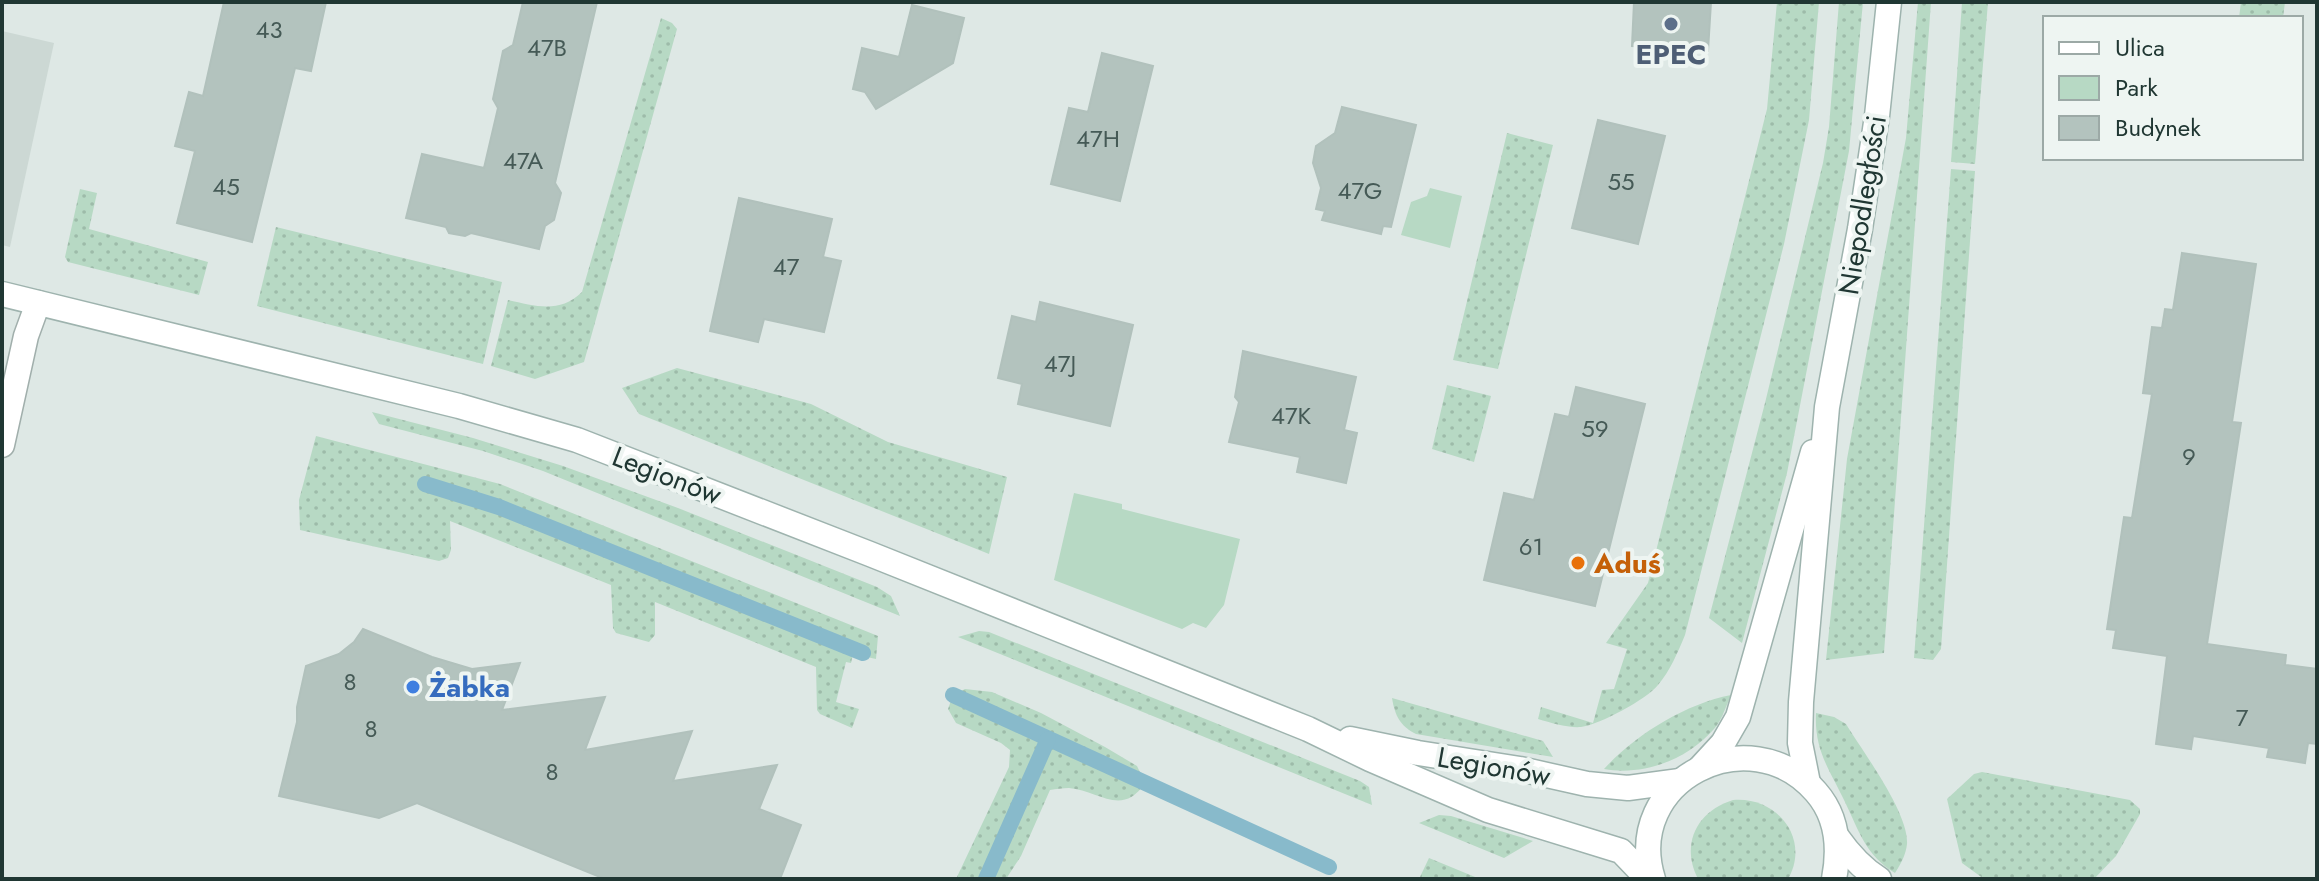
<svg xmlns="http://www.w3.org/2000/svg" width="2319" height="881" viewBox="0 0 2319 881" font-family="Jost,sans-serif">
<defs>
<pattern id="grass-dots" width="8" height="8" patternUnits="userSpaceOnUse" patternTransform="scale(2)"><rect width="8" height="8" fill="#b7d9c4"/><path d="M2 2h.1M6 6h.1" fill="none" stroke="#9dbba9" stroke-width="1.8" stroke-linecap="round"/></pattern>
</defs>
<rect width="100%" height="100%" fill="#dee8e5"/>
<!-- built -->
<polygon fill="#ccd8d4" points="2,31 54,43 10,247 2,245"/>
<!-- grass -->
<g fill="url(#grass-dots)">
<path d="M 1777,2 L 1819,2 L 1809,120 L 1784,244 L 1685,635 C 1678,652 1670,671 1658,685 C 1647,699 1599,725 1581,727 C 1567,728 1552,723 1538,719 L 1541,707 L 1593,723 L 1602,690 L 1614,689 L 1627,649 L 1606,643 L 1648,583 L 1767,109 Z"/>
<polygon points="1839,2 1863,2 1849,151 1787,473 1742,643 1709,618 1765,403 1823,163 1829,127"/>
<polygon points="1918,2 1931,2 1884,653 1826,660 1847,459 1906,138"/>
<polygon points="1962,2 1988,2 1975,164 1951,162"/>
<polygon points="2241,2 2285,2 2283,18 2239,18"/>
<path d="M 661,18 L 672,23 L 677,29 L 584,362 L 535,379 L 491,366 L 508,300 C 536,306 559,314 582,292 Z"/>
<polygon points="1507,133 1553,145 1498,369 1453,360"/>
<polygon points="1951,169 1975,171 1941,649 1933,660 1914,658"/>
<polygon points="80,189 97,193 89,229 208,262 199,295 68,262 65,257"/>
<polygon points="276,227 502,282 483,364 257,306"/>
<polygon points="677,368 811,404 888,442 1007,477 989,554 639,414 622,388"/>
<polygon points="1447,385 1491,396 1474,462 1432,449"/>
<polygon points="372,412 473,438 563,466 678,508 877,587 891,596 900,616 543,471 483,451 379,424"/>
<polygon points="316,436 500,484 878,636 876,659 853,654 851,663 846,662 836,702 859,709 852,728 820,714 817,710 816,667 655,602 655,635 649,642 616,633 613,628 611,585 450,521 451,550 448,558 439,561 300,530 299,500"/>
<polygon points="979,631 989,632 1360,781 1369,787 1372,805 958,637"/>
<path d="M 965,689 L 992,692 L 1041,713 L 1105,747 L 1137,766 L 1145,783 C 1122,818 1098,790 1069,788 C 1063,788 1056,789 1050,790 L 1021,856 L 1006,879 L 956,879 L 1009,767 L 1010,750 L 1001,743 L 956,723 L 948,709 L 953,695 Z"/>
<path d="M 1731,695 C 1726,706 1722,720 1714,729 C 1687,760 1643,776 1604,769 C 1635,735 1685,704 1731,695 Z"/>
<path d="M 1392,698 L 1543,741 L 1553,757 L 1416,734 C 1400,726 1395,716 1392,698 Z"/>
<path d="M 1816,713 L 1834,717 L 1846,724 C 1863,752 1909,813 1907,844 C 1906,854 1901,864 1895,873 C 1866,856 1859,831 1845,802 C 1830,770 1814,751 1816,713 Z"/>
<polygon points="1982,772 2130,800 2140,809 2140,814 2116,856 2094,879 1984,879 1962,863 1947,799 1974,774"/>
<path d="M 1733,800 C 1777,796 1811,839 1788,879 L 1698,879 C 1680,844 1697,811 1733,800 Z"/>
<polygon points="1439,815 1451,816 1533,841 1504,858 1419,823"/>
<polygon points="1429,858 1480,879 1419,879"/>
</g>
<!-- green -->
<g fill="#b7d9c4">
<polygon points="1430,188 1462,196 1450,248 1401,235 1411,202 1427,196"/>
<polygon points="1074,493 1122,504 1122,509 1240,539 1224,605 1206,628 1193,623 1182,629 1054,580"/>
</g>
<g fill="none" stroke-linecap="round" stroke-linejoin="round">
<!-- stream -->
<g stroke="#88bacb" stroke-width="16">
<polyline points="425,484 499,507 863,653"/>
<polyline points="953,695 1329,867"/>
<polyline points="986,879 1048,739"/>
</g>
</g>
<!-- building -->
<g fill="#b3c3be" stroke="#b1c1bc" stroke-width="2">
<polygon points="224,2 326,2 311,71 295,68 252,242 177,223 195,151 175,146 189,92 203,96"/>
<polygon points="523,2 597,2 555,183 561,193 554,220 545,226 539,249 471,233 465,236 449,233 446,227 406,218 422,154 484,168 498,108 493,99 503,51 513,45"/>
<polygon points="1634,2 1711,2 1708,51 1632,46"/>
<polygon points="912,5 964,18 953,63 876,109 865,92 853,89 862,48 899,57"/>
<polygon points="1102,53 1153,66 1120,201 1051,184 1069,108 1088,112"/>
<polygon points="1342,107 1416,125 1391,227 1383,226 1381,234 1322,220 1325,211 1316,209 1321,188 1313,163 1316,146 1335,133"/>
<polygon points="1598,120 1665,136 1638,244 1572,228"/>
<polygon points="739,198 832,219 823,257 841,261 824,332 764,319 758,342 710,331"/>
<polygon points="2182,253 2256,264 2232,422 2241,423 2207,644 2286,655 2285,665 2317,669 2317,744 2308,743 2305,763 2267,757 2269,748 2193,736 2191,749 2156,744 2167,656 2113,648 2116,630 2107,629 2124,517 2132,518 2152,394 2143,393 2152,327 2162,328 2165,309 2173,310"/>
<polygon points="1040,302 1133,325 1110,426 1018,404 1022,384 998,378 1012,316 1036,322"/>
<polygon points="1243,351 1356,377 1344,430 1357,433 1346,483 1297,472 1300,457 1229,442 1239,402 1235,397"/>
<polygon points="1576,387 1645,404 1595,606 1484,580 1504,493 1534,500 1555,414 1569,417"/>
<polygon points="363,629 432,657 472,669 520,663 502,710 605,697 585,750 692,731 673,781 777,765 759,809 801,825 780,879 605,879 417,803 379,818 279,796 297,722 297,707 306,666 339,654 354,642"/>
</g>
<g fill="none" stroke-linecap="round" stroke-linejoin="round">
<!-- street casing -->
<g stroke="#a1afac" stroke-width="27">
<polyline id="street" points="2,445 26,336 38,303"/>
</g>
<!-- secondary casing -->
<g stroke="#9eb3ae" stroke-width="27">
<g id="secondary">
<polyline points="2,294 459,406 577,440 870,554 1308,729 1370,759 1488,810 1621,851 1648,879"/>
<polyline points="1350,739 1418,753 1520,769 1587,784 1628,788 1680,781"/>
<polyline points="1700,768 1723,743 1738,717 1813,452"/>
<polyline points="1808,783 1800,743 1801,702 1827,407 1860,229 1877,116 1889,2"/>
<path d="M 1837,837 C 1849,854 1861,868 1879,879"/>
<path d="M 1653,879 C 1622,781 1749,715 1816,792 C 1838,817 1840,848 1834,879"/>
</g>
</g>
<!-- street -->
<use href="#street" stroke="#fff" stroke-width="24"/>
<!-- secondary -->
<use href="#secondary" stroke="#fff" stroke-width="24"/>
</g>
<!-- markers -->
<circle fill="#5c6f8a" stroke="#eef5f2" stroke-width="3" cx="1671" cy="24" r="8"/>
<circle fill="#e8710a" stroke="#eef5f2" stroke-width="3" cx="1578" cy="563" r="8"/>
<circle fill="#3f7fe0" stroke="#eef5f2" stroke-width="3" cx="413" cy="687" r="8"/>
<g text-anchor="middle" stroke-width="8" stroke-linejoin="round" paint-order="stroke">
<!-- number labels -->
<g font-size="24" fill="#455a56">
<text x="269" y="38">43</text>
<text x="547" y="56">47B</text>
<text x="1098" y="147">47H</text>
<text x="523" y="169">47A</text>
<text x="1621" y="190">55</text>
<text x="226" y="195">45</text>
<text x="1360" y="199">47G</text>
<text x="786" y="275">47</text>
<text x="1060" y="372">47J</text>
<text x="1291" y="424">47K</text>
<text x="1595" y="437">59</text>
<text x="2189" y="465">9</text>
<text x="1531" y="555">61</text>
<text x="350" y="690">8</text>
<text x="2242" y="726">7</text>
<text x="371" y="737">8</text>
<text x="552" y="780">8</text>
</g>
<!-- service labels -->
<g font-size="28" font-weight="bold" fill="#4e5e75" stroke="#eef5f2">
<text x="1671" y="64">EPEC</text>
</g>
<!-- street labels -->
<g font-size="28" fill="#203733" stroke="#eef5f2">
<text transform="translate(1862 205) rotate(-81)" y="10">Niepodległości</text>
<text transform="translate(667 475) rotate(21)" y="10">Legionów</text>
<text transform="translate(1494 766) rotate(10)" y="10">Legionów</text>
</g>
<!-- food labels -->
<g font-size="28" font-weight="bold" fill="#c56008" stroke="#eef5f2" text-anchor="start">
<text x="1594" y="573">Aduś</text>
</g>
<!-- shop labels -->
<g font-size="28" font-weight="bold" fill="#366cbe" stroke="#eef5f2" text-anchor="start">
<text x="429" y="697">Żabka</text>
</g>
</g>
<!-- border -->
<rect width="2319" height="881" fill="none" stroke="#203733" stroke-width="8"/>
<!-- legend -->
<rect x="2043" y="16" width="260" height="144" fill="#eef5f2" stroke="#9ca9a6" stroke-width="2"/>
<rect x="2059" y="42" width="40" height="12" fill="#ffffff" stroke="#9ca9a6" stroke-width="2"/>
<text x="2115" y="56" font-size="24" fill="#203733">Ulica</text>
<rect x="2059" y="76" width="40" height="24" fill="#b7d9c4" stroke="#9ca9a6" stroke-width="2"/>
<text x="2115" y="96" font-size="24" fill="#203733">Park</text>
<rect x="2059" y="116" width="40" height="24" fill="#b3c3be" stroke="#9ca9a6" stroke-width="2"/>
<text x="2115" y="136" font-size="24" fill="#203733">Budynek</text>
</svg>
